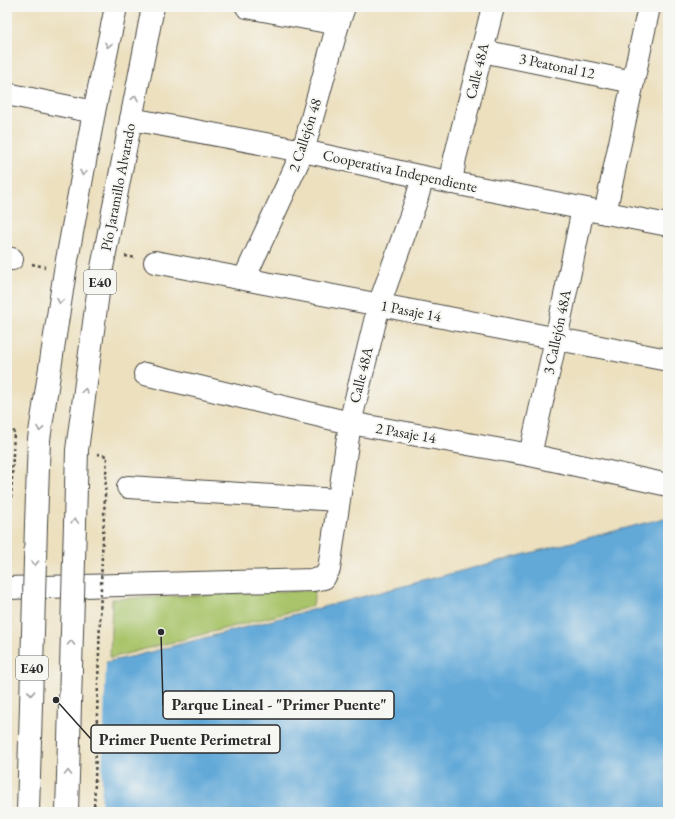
<svg xmlns="http://www.w3.org/2000/svg" width="675" height="819" viewBox="0 0 675 819" font-family="'EB Garamond',serif">
<rect width="100%" height="100%" fill="#f6f6f2"/>
<filter id="ink" filterUnits="userSpaceOnUse"><feTurbulence type="fractalNoise" baseFrequency=".025" numOctaves="2"/><feDisplacementMap in="SourceGraphic" scale="8" xChannelSelector="R" yChannelSelector="G"/><feConvolveMatrix kernelMatrix="1 2 1 2 8 2 1 2 1" color-interpolation-filters="sRGB"/></filter>
<filter id="wash" filterUnits="userSpaceOnUse"><feTurbulence type="fractalNoise" baseFrequency=".012" numOctaves="4" result="noise"/><feDisplacementMap in="SourceGraphic" scale="16" xChannelSelector="R" yChannelSelector="G"/><feGaussianBlur stdDeviation="0.9" result="paint"/><feColorMatrix in="noise" values="0 0 0 0 0 0 0 0 0 0 0 0 0 0 0 0 0 1.4 0 .05"/><feComposite in="paint" operator="in"/></filter>
<g filter="url(#wash)">
<rect width="100%" height="100%" fill="#ece0bf"/>
<!-- green -->
<polygon fill="#a9c46a" stroke="#6a784a" points="315,590 313,606 110,658 112,599"/>
<!-- water -->
<polygon fill="#62a9d8" stroke="#466a82" points="668,517 668,812 7,812 7,683 135,656"/>
<!-- pier -->
<polygon fill="#ece0bf" points="106,660 101,812 7,812 7,681"/>
</g>
<g filter="url(#ink)">
<g fill="none" stroke-linecap="round" stroke-linejoin="round">
<!-- minor casing -->
<g stroke="#484641" stroke-width="24">
<g id="minor">
<polyline points="247,7 338,24"/>
<polyline points="482,51 633,82"/>
<polyline points="7,94 94,112"/>
<polyline points="131,119 303,151 423,177 668,225"/>
<polyline points="451,183 455,158 493,7"/>
<polyline points="605,213 649,7"/>
<polyline points="7,258 12,259"/>
<polyline points="155,262 668,360"/>
<polyline points="244,279 303,151 338,24 344,7"/>
<polyline points="145,374 350,423 530,455 668,485"/>
<polyline points="530,455 556,339 583,209"/>
<polyline points="128,487 338,500"/>
<polyline points="7,588 313,580 324,578 329,569 350,423 379,305 416,201 423,177"/>
</g>
</g>
<!-- highway casing -->
<g stroke="#484641" stroke-width="24">
<g id="highway">
<polyline points="36,524 39,439 65,271 94,112 116,7"/>
<polyline points="74,560 77,450 100,278 153,7"/>
</g>
</g>
<!-- path -->
<g stroke="#484641" stroke-width="2.5" stroke-dasharray="3 3" stroke-linecap="butt">
<polyline points="125,256 136,258"/>
<polyline points="32,264 45,267"/>
<polyline points="7,429 15,432"/>
<polyline points="97,454 107,456 102,555"/>
<polyline points="10,522 14,431"/>
</g>
<!-- minor -->
<use href="#minor" stroke="#fff" stroke-width="22"/>
<!-- highway -->
<use href="#highway" stroke="#fff" stroke-width="22"/>
<!-- highway-bridge casing -->
<g stroke="#484641" stroke-width="24" stroke-linecap="butt">
<g id="highway-bridge">
<polyline points="28,812 36,524"/>
<polyline points="67,812 74,560"/>
</g>
</g>
<!-- path-bridge -->
<g stroke="#484641" stroke-width="2.5" stroke-dasharray="3 3" stroke-linecap="butt">
<polyline points="7,635 10,522"/>
<polyline points="94,812 102,555"/>
</g>
<!-- highway-bridge -->
<use href="#highway-bridge" stroke="#fff" stroke-width="22"/>
</g>
<!-- one-way arrows -->
<defs><path id="oneway-chevron" d="M-2-3.5L2.5 0L-2 3.5" fill="none" stroke-width="1.6" stroke-linecap="round" stroke-linejoin="round"/></defs>
<g stroke="#a0a0a0">
<use href="#oneway-chevron" transform="translate(108 45) rotate(102)"/>
<use href="#oneway-chevron" transform="translate(135 98) rotate(-79)"/>
<use href="#oneway-chevron" transform="translate(83 173) rotate(101)"/>
<use href="#oneway-chevron" transform="translate(60 301) rotate(99)"/>
<use href="#oneway-chevron" transform="translate(85 391) rotate(-82)"/>
<use href="#oneway-chevron" transform="translate(40 429) rotate(99)"/>
<use href="#oneway-chevron" transform="translate(75 521) rotate(-88)"/>
<use href="#oneway-chevron" transform="translate(35 563) rotate(92)"/>
<use href="#oneway-chevron" transform="translate(71 643) rotate(-89)"/>
<use href="#oneway-chevron" transform="translate(31 693) rotate(92)"/>
<use href="#oneway-chevron" transform="translate(68 773) rotate(-89)"/>
</g>
</g>
<g text-anchor="middle" stroke-width="4" stroke-linejoin="round" paint-order="stroke">
<!-- shield labels -->
<g fill="#f6f6f2" stroke="#686867" stroke-width="1">
<rect x="84" y="270" width="32" height="24" rx="3"/>
<rect x="16" y="656" width="32" height="24" rx="3"/>
</g>
<g font-size="14" font-weight="bold" fill="#2b2b2b">
<text x="100" y="287">E40</text>
<text x="32" y="673">E40</text>
</g>
<!-- street labels -->
<g font-size="15" fill="#2b2b2b" stroke="#f6f6f2">
<text transform="translate(557 66) rotate(12)" y="5">3 Peatonal 12</text>
<text transform="translate(477 71) rotate(-76)" y="5">Calle 48A</text>
<text transform="translate(305 135) rotate(-72)" y="5">2 Callejón 48</text>
<text transform="translate(400 171) rotate(12)" y="5">Cooperativa Independiente</text>
<text transform="translate(118 187) rotate(-79)" y="5">Pío Jaramillo Alvarado</text>
<text transform="translate(411 311) rotate(11)" y="5">1 Pasaje 14</text>
<text transform="translate(557 332) rotate(-78)" y="5">3 Callejón 48A</text>
<text transform="translate(361 375) rotate(-76)" y="5">Calle 48A</text>
<text transform="translate(406 433) rotate(10)" y="5">2 Pasaje 14</text>
</g>
</g>
<!-- callouts -->
<path fill="none" stroke="#2b2b2b" stroke-width="1.5" d="M161 632L163 705M56 700L91 739"/>
<g fill="#2b2b2b" stroke="#f6f6f2" stroke-width="1.5">
<circle cx="161" cy="632" r="4"/>
<circle cx="56" cy="700" r="4"/>
</g>
<g fill="#f6f6f2" stroke="#2b2b2b" stroke-width="1.5">
<rect x="163" y="691" width="231" height="28" rx="4"/>
<rect x="91" y="725" width="189" height="28" rx="4"/>
</g>
<g font-size="16" text-anchor="middle" font-weight="bold" fill="#2b2b2b">
<text x="279" y="710">Parque Lineal - "Primer Puente"</text>
<text x="185" y="745">Primer Puente Perimetral</text>
</g>
<!-- margin -->
<rect width="675" height="819" fill="none" stroke="#f6f6f2" stroke-width="24"/>
</svg>
